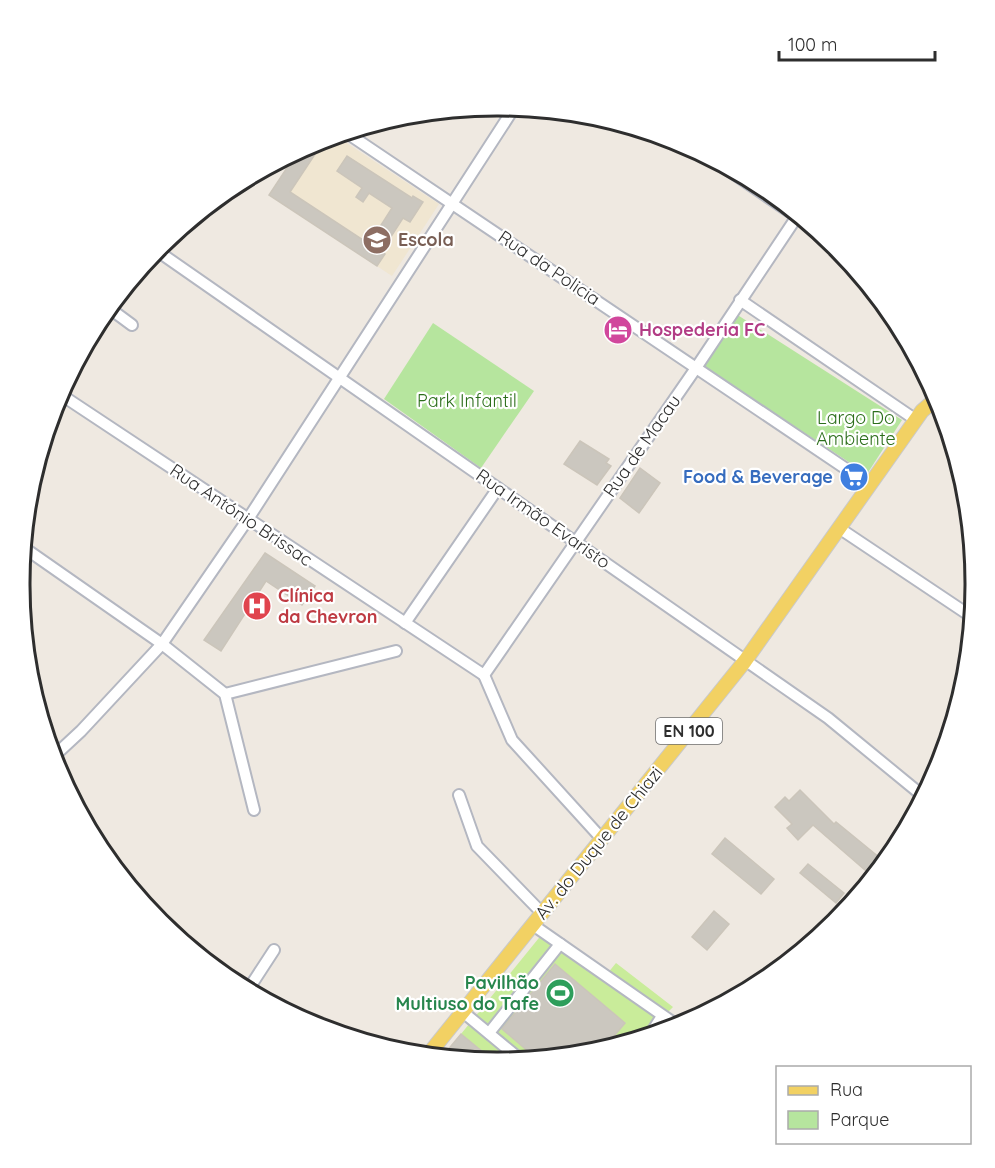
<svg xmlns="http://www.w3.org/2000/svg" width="995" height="1168" viewBox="0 0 995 1168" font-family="Quicksand,sans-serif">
<rect width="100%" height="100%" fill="#efe9e1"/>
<!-- education -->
<polygon fill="#f0e6d1" points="336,136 439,204 392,276 269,195 298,151"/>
<!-- green -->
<g fill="#b6e59e">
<polygon points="736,314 902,420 867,474 704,367"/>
<polygon points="433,323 534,391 481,468 384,399"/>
</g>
<!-- pitch -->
<polygon fill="#c9ec9a" points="547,928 607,974 616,963 673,1007 668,1012 683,1024 590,1053 495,1062 461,1034"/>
<!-- building -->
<g fill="#cbc7bf" stroke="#cbc5ba" stroke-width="1.5">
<polygon points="325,139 290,192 369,244 392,208 369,193 363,202 356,197 362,188 337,171 347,156 412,198 413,196 423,202 410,222 403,218 381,252 385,254 377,266 269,195 298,151"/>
<polygon points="580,441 609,459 606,463 611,466 597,485 564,464"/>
<polygon points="640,468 660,483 639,513 620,498"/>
<polygon points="265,553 315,586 302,605 266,581 221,651 204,640"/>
<polygon points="800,790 834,824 836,822 885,862 873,877 813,825 798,840 787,828 792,824 775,807 785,797 789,801"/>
<polygon points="725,838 774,879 761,894 712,854"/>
<polygon points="808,864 844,893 836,903 800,873"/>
<polygon points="714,911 729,924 707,950 692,937"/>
<polygon points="555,964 625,1023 603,1049 536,1058 502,1029"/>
<polygon points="461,1034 495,1062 442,1057"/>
</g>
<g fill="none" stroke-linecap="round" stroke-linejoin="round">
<!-- minor casing -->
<g stroke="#b4b7c1" stroke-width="14">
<g id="minor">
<polyline points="347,133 870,485"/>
<polyline points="715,161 812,227"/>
<polyline points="156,250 828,718 923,796"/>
<polyline points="740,300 916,420"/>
<polyline points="109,308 132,325"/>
<polyline points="60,394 484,675"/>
<polyline points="839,528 972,617"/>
<polyline points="23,547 162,644 225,694 254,810"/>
<polyline points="405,623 498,488"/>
<polyline points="484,675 696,368 798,215"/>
<polyline points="484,675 512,740 602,839"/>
<polyline points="225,694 396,651"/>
<polyline points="53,757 81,731 162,644 248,519 514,108"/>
<polyline points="459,795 477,846 542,913"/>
<polyline points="533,925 678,1026"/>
<polyline points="248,990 274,950"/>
<polyline points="463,1012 521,1060"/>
<polyline points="489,1033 560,944"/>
<polyline points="650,1035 662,1016"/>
</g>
</g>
<!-- major casing -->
<g stroke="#c9c9c9" stroke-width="16">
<polyline id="major" points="428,1055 745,661 922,411 937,398"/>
</g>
<!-- minor -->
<use href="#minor" stroke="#fff" stroke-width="10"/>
<!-- major -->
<use href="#major" stroke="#f2d163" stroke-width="14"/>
</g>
<!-- icons -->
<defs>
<g id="school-disc" transform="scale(1.5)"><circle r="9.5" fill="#8d6e63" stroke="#fff"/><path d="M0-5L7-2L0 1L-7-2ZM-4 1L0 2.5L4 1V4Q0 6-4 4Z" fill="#fff"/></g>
<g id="hotel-disc" transform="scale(1.5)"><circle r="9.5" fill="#d1479c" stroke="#fff"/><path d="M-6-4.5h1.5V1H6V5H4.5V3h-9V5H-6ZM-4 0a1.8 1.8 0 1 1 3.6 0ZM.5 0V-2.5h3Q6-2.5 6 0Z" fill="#fff"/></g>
<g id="supermarket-disc" transform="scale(1.5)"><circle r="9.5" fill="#3f7fe0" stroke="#fff"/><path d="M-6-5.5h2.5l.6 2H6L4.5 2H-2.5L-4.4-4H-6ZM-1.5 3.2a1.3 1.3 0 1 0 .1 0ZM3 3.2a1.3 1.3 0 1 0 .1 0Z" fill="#fff"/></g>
<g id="hospital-disc" transform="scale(1.5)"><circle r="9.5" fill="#e0444e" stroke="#fff"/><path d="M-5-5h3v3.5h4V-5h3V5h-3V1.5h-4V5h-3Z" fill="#fff"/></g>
<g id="stadium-disc" transform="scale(1.5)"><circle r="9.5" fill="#2e9e5b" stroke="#fff"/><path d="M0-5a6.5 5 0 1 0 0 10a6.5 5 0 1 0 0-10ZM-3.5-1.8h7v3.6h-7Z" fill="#fff"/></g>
</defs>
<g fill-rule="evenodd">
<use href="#school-disc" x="377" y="240"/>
<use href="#hotel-disc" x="618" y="330"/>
<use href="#supermarket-disc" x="854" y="477"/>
<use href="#hospital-disc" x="257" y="606"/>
<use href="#stadium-disc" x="560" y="993"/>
</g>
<g text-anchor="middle" stroke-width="4.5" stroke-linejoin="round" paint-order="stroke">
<!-- shield labels -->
<rect fill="#fff" stroke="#6d6d6d" stroke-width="1.5" x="656" y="718" width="66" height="26" rx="4.5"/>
<g font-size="16" font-weight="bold" fill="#2e2e2e">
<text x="689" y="737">EN 100</text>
</g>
<!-- education labels -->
<g font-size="18" font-weight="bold" fill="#785e54" stroke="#fff" text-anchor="start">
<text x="398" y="246">Escola</text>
</g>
<!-- street labels -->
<g font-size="18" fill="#2e2e2e" stroke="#fff">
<text transform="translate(549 268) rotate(34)" y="6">Rua da Policia</text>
<text transform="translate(642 446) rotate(-55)" y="6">Rua de Macau</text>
<text transform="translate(241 515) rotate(34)" y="6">Rua António Brissac</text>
<text transform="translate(543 519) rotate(35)" y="6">Rua Irmão Evaristo</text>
<text transform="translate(599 843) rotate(-51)" y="6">Av. do Duque de Chiazi</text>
</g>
<!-- hotel labels -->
<g font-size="18" font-weight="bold" fill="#b23c85" stroke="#fff" text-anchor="start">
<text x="639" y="336">Hospederia FC</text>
</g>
<!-- park labels -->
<g font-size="18" fill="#2c6e1b" stroke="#fff">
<text x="467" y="407">Park Infantil</text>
<text x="856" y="424">Largo Do<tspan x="856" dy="21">Ambiente</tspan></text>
</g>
<!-- shop labels -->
<g font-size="18" font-weight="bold" fill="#366cbe" stroke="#fff" text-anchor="end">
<text x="833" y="483">Food &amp; Beverage</text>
</g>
<!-- health labels -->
<g font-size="18" font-weight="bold" fill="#be3a42" stroke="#fff" text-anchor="start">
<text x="278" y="602">Clínica<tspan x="278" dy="21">da Chevron</tspan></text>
</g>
<!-- leisure labels -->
<g font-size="18" font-weight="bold" fill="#27864d" stroke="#fff" text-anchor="end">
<text x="539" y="989">Pavilhão<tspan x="539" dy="21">Multiuso do Tafe</tspan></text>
</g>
</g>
<!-- crop -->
<path d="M0 0H995V1168H0ZM497 116H498A467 467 0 0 1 965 583V585A467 467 0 0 1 498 1052H497A467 467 0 0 1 30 585V583A467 467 0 0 1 497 116Z" fill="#fff" fill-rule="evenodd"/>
<path fill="none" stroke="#2e2e2e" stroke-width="3" d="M497 116H498A467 467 0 0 1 965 583V585A467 467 0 0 1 498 1052H497A467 467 0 0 1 30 585V583A467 467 0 0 1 497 116Z"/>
<!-- legend -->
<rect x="776" y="1066" width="195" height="78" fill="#ffffff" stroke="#ababab" stroke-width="1.5"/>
<rect x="788" y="1086" width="30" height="9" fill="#f2d163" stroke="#ababab" stroke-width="1.5"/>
<text x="830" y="1096" font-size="18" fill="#2e2e2e">Rua</text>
<rect x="788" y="1111" width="30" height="18" fill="#b6e59e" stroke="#ababab" stroke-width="1.5"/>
<text x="830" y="1126" font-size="18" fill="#2e2e2e">Parque</text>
<!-- scale -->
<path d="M779 51v9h156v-9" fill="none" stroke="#2e2e2e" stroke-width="3"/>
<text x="788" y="51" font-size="18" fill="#2e2e2e" stroke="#ffffff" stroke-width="4.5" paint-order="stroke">100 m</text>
</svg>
